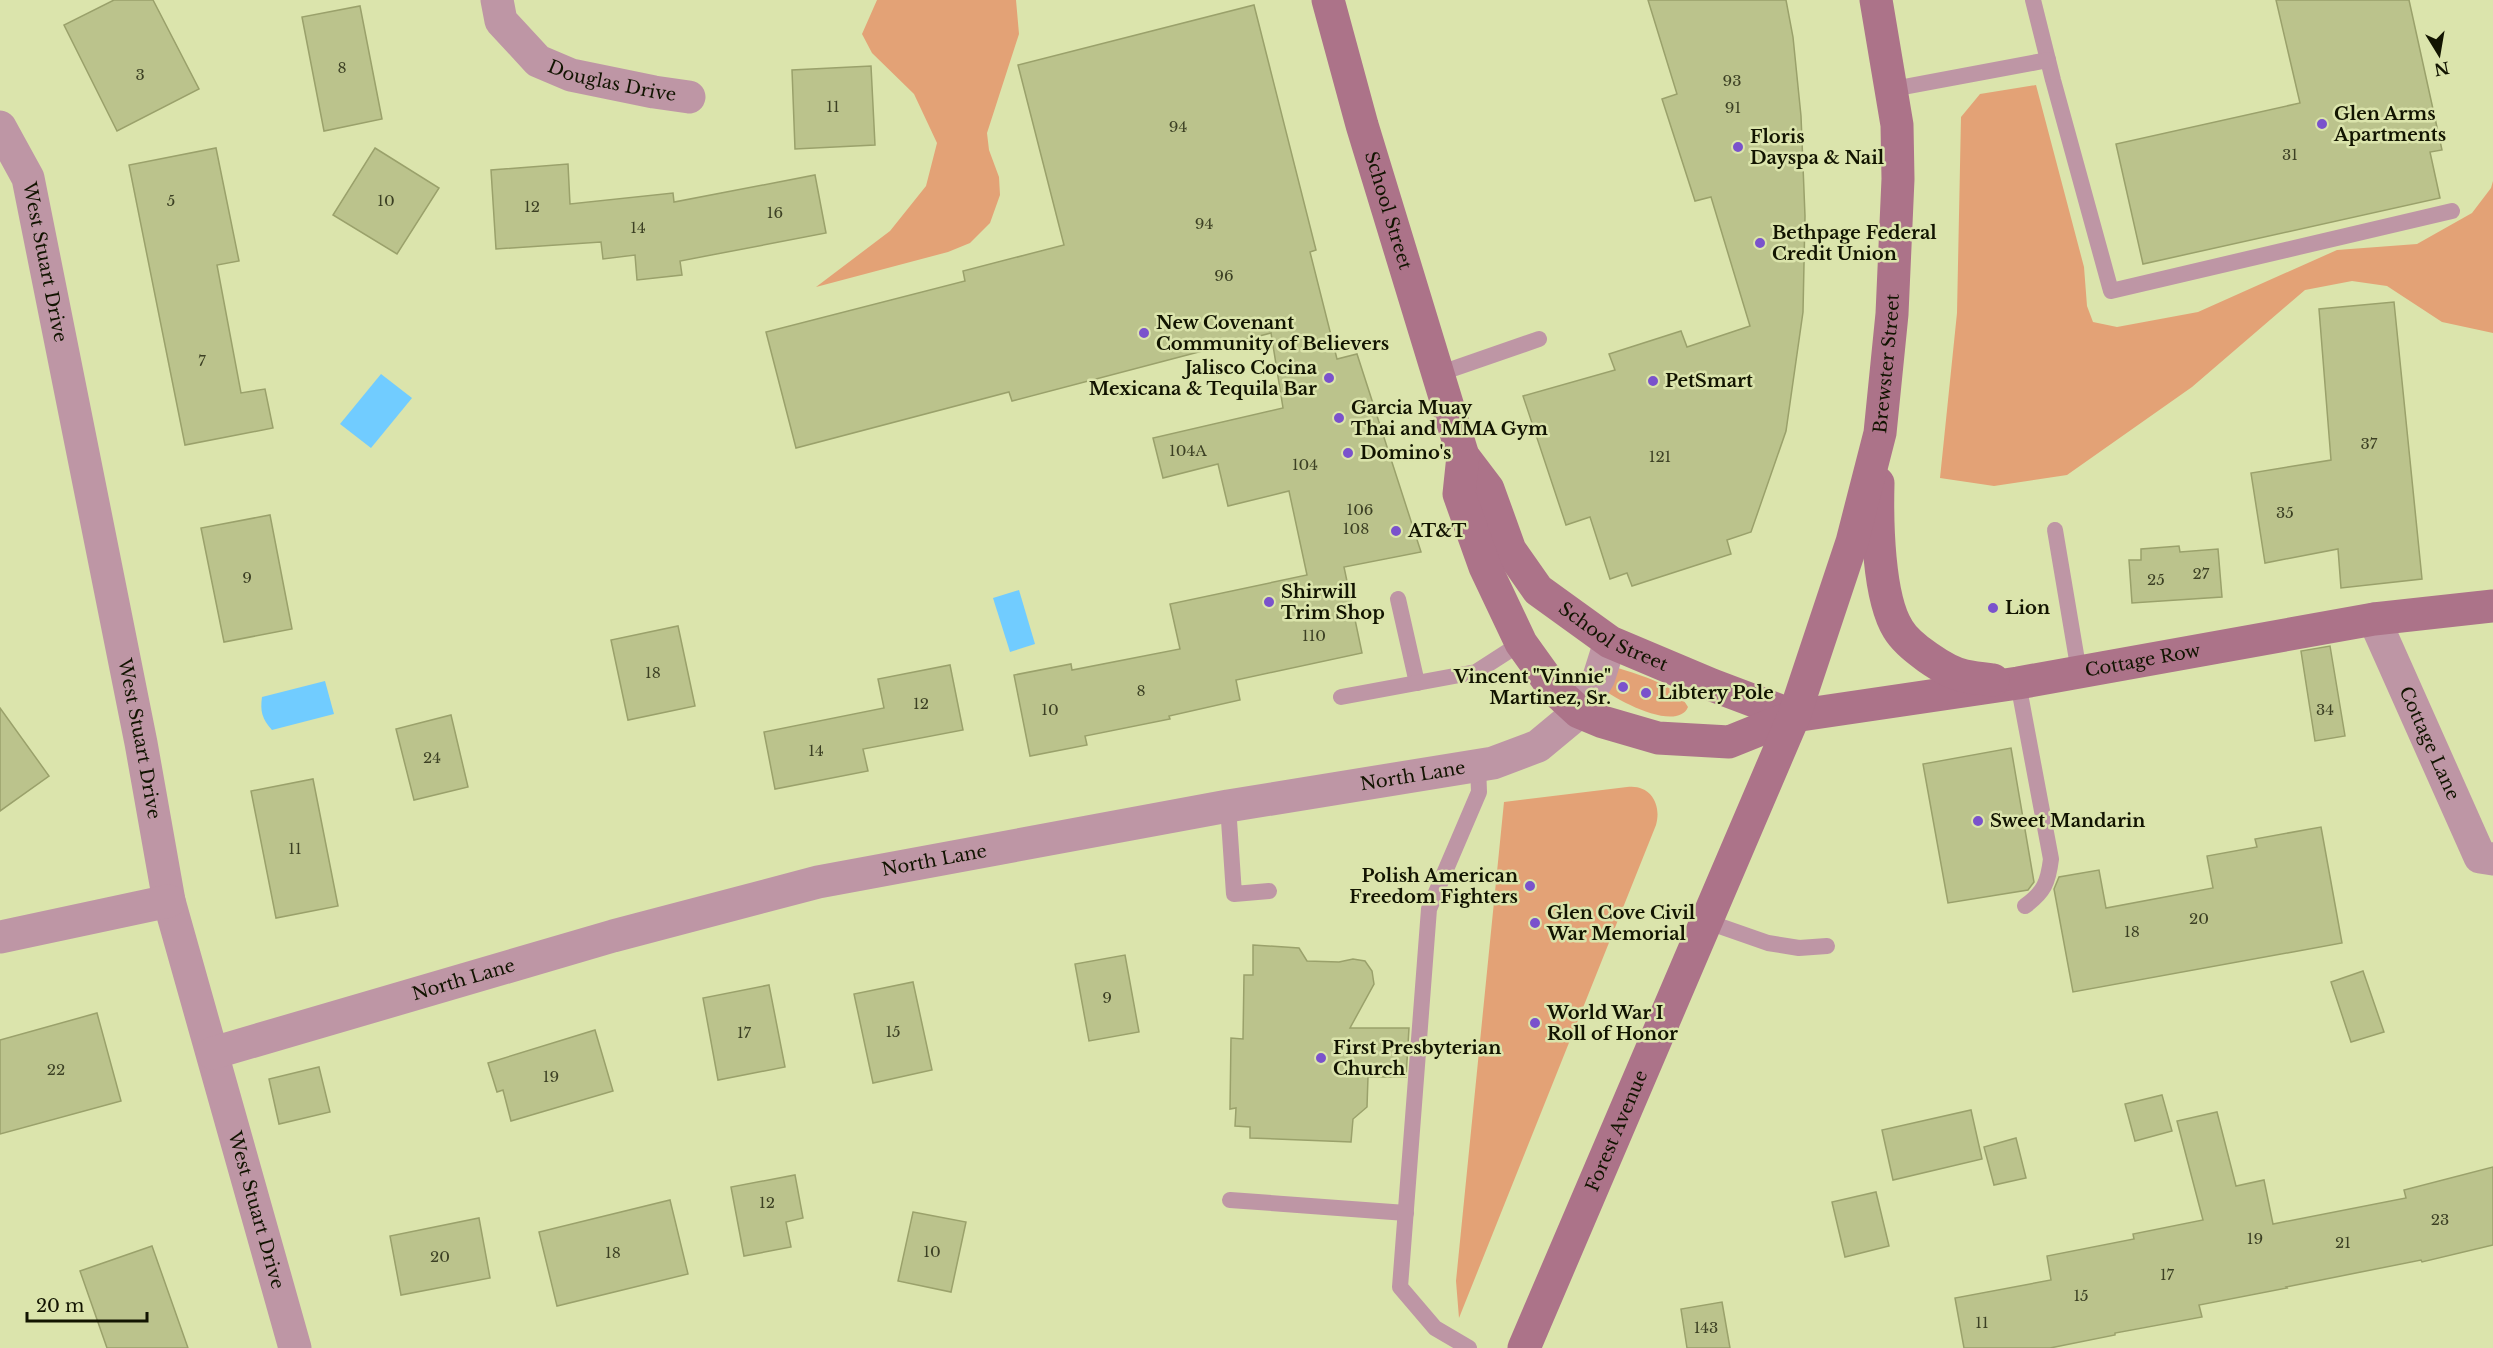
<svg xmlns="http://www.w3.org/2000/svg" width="2493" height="1348" viewBox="0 0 2493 1348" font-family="'Libre Baskerville',serif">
<rect width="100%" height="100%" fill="#dbe4ac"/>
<!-- green -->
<g fill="#e3a276">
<polygon points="877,0 1016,0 1019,34 987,133 989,150 999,177 1000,195 990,223 970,243 948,252 816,287 890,231 926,186 937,143 914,94 872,53 862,34"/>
<polygon points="2036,85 2084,267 2087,306 2093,322 2117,327 2198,312 2337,250 2417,244 2472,213 2491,188 2493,181 2493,333 2442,322 2387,286 2352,281 2305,290 2192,387 2067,475 1994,486 1940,478 1957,313 1961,117 1980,94"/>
<path d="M 1618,668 C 1642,676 1675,684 1688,707 C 1677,733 1614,699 1600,687 Z"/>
<path d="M 1627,787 C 1650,784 1662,804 1656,825 L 1459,1318 L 1456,1281 L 1504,802 Z"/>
</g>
<!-- water -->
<g fill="#71ccff">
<polygon points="381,374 412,398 371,448 340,424"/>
<polygon points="1019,590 1035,644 1010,652 993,598"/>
<path d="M 325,681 L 334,714 L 272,730 C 262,719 260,711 262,697 Z"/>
</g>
<!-- building -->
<g fill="#bbc38c" stroke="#9aa16b" stroke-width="1.5">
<polygon points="114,0 153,0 199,89 117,131 64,25"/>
<polygon points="1648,0 1786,0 1793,37 1801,116 1805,216 1803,312 1786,431 1751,532 1727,540 1731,554 1632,586 1627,573 1610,579 1590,517 1566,525 1523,396 1615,370 1609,354 1681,331 1687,347 1750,326 1711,197 1695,201 1662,99 1677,94"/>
<polygon points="2276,0 2409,0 2442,150 2430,152 2440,198 2143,264 2116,144 2300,103"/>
<polygon points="1254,5 1316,250 1310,252 1337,359 1357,354 1421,552 1344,567 1362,653 1236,680 1240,700 1169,716 1170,719 1085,736 1087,745 1030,756 1014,675 1071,664 1072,670 1180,649 1170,604 1307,575 1289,491 1228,506 1218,464 1163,478 1153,438 1283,408 1271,333 1012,401 1009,392 796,448 766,332 965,281 963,271 1064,245 1018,65"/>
<polygon points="360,6 382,119 324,131 302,17"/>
<polygon points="871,66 875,145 795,149 792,70"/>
<polygon points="216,148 239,261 217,265 241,393 265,389 273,428 185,445 129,165"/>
<polygon points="375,148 439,188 397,254 333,215"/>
<polygon points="568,164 570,204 673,193 674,202 815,175 826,233 680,261 682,275 637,280 635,255 603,259 601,242 496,249 491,170"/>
<polygon points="2394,302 2422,579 2341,588 2338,549 2265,563 2251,473 2331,460 2319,309"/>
<polygon points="270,515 292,629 224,642 201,528"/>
<polygon points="2179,546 2180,552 2218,549 2222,597 2132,603 2129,560 2141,560 2141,549"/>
<polygon points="678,626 695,706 628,720 611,640"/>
<polygon points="2330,646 2345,736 2315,741 2301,651"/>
<polygon points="950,665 963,730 863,749 868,771 775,789 764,732 884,708 878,679"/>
<polygon points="0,708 49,776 0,811"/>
<polygon points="451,715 468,787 414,800 396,729"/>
<polygon points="2011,748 2034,882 2028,890 1948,903 1923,764"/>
<polygon points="313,779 338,906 276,918 251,791"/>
<polygon points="2321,827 2342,943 2073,992 2054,889 2059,877 2099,870 2106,908 2213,888 2207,856 2257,847 2255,839"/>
<polygon points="1253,945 1299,948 1307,961 1339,962 1353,959 1365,961 1372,971 1374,984 1350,1028 1409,1028 1406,1077 1368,1077 1367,1107 1353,1119 1351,1142 1250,1138 1250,1127 1235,1126 1236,1108 1230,1109 1231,1038 1243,1039 1244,975 1253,975"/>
<polygon points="1125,955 1139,1032 1089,1041 1075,964"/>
<polygon points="2363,971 2384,1032 2351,1042 2331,982"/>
<polygon points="913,982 932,1070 873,1083 854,994"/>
<polygon points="769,985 785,1067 718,1080 703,998"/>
<polygon points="97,1013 121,1101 0,1134 0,1040"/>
<polygon points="595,1030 613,1091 511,1121 503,1090 497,1092 488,1063"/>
<polygon points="319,1067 330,1112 279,1124 269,1079"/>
<polygon points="2162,1095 2172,1131 2135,1141 2125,1104"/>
<polygon points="1971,1110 1982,1159 1893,1180 1882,1130"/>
<polygon points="2217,1112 2236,1186 2264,1180 2273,1224 2406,1198 2404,1190 2493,1167 2493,1245 2422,1262 2421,1260 2286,1287 2287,1288 2199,1305 2202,1317 2115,1333 2115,1335 2050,1348 1964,1348 1955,1298 2051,1280 2047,1256 2134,1239 2133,1234 2203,1220 2177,1121"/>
<polygon points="2016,1138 2026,1178 1994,1185 1984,1147"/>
<polygon points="795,1175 803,1218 786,1222 791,1247 744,1256 731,1187"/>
<polygon points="1876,1192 1889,1246 1845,1257 1832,1202"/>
<polygon points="670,1200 688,1274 557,1306 539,1232"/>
<polygon points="913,1212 966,1222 951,1292 898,1281"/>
<polygon points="479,1218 490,1278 401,1295 390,1236"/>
<polygon points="152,1246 188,1348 107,1348 80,1271"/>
<polygon points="1722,1302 1730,1348 1687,1348 1681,1309"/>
</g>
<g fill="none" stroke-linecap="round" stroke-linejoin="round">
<!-- lane -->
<g stroke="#be96a5" stroke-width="16">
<polyline points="2033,0 2053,80 2111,291 2452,211"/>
<polyline points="1893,89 2048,60"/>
<polyline points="1438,374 1539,339"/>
<polyline points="2055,530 2079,672"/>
<polyline points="1398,599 1417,683"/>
<path d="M 2018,683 L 2051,859 C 2048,883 2044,892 2025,906"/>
<polyline points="1341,697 1476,672 1521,643"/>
<polyline points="1228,806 1234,894 1269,891"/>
<polyline points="1705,921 1768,943 1799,948 1827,946"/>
<polyline points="1230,1200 1406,1213"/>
<polyline points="1469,1348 1435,1328 1400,1287 1429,909 1479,792 1478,766"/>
</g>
<!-- street -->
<g stroke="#be96a5" stroke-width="33">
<path id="s1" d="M 497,0 L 501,21 L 538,61 L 571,75 L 654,92 L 689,97"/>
<path id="s2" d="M 0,127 L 28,178 L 141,743 L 169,901 L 295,1348"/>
<path id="s3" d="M 2374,619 L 2480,857 L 2493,859"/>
<polyline points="0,937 169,901"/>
<path id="s4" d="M 213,1053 L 613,936 L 818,882 L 1228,806 L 1493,763 L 1538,746 L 1579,712 L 1599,677 L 1610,642"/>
</g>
<!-- secondary -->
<g stroke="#ac7389" stroke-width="33">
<path id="s5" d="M 1328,0 L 1362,125 L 1463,456 L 1488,489 L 1510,550 L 1538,590 L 1610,642 L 1712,685 L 1794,716"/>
<path id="s6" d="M 1463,456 L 1459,494 L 1485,567 L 1521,643 L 1554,689 L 1579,712 L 1603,722 L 1658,738 L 1729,742 L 1794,716 L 2018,683 L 2374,619 L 2493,606"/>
<path d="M 1878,483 C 1877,521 1878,597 1898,629 C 1908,646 1945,672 1965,676 C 1974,678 1984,679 1993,680"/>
<path id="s7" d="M 1524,1348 L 1794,716 L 1852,542 L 1880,433 L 1892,314 L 1898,179 L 1897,125 L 1876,0"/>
</g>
</g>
<!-- markers -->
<g fill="#7a52cc" stroke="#dbe4ac" stroke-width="2">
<circle cx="2322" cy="124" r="6"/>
<circle cx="1738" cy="147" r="6"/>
<circle cx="1760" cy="243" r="6"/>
<circle cx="1144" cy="333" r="6"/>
<circle cx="1329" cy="378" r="6"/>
<circle cx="1653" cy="381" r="6"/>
<circle cx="1339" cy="418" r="6"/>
<circle cx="1348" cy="453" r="6"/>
<circle cx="1396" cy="531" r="6"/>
<circle cx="1269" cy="602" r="6"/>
<circle cx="1993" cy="608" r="6"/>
<circle cx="1623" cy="687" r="6"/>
<circle cx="1646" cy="693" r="6"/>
<circle cx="1978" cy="821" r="6"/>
<circle cx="1530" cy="886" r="6"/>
<circle cx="1535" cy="923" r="6"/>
<circle cx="1535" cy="1023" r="6"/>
<circle cx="1321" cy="1058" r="6"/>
</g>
<g text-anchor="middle" stroke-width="5" stroke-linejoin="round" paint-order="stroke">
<!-- number labels -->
<g font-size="15" fill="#3c4024">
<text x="342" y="73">8</text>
<text x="140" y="80">3</text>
<text x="1732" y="86">93</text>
<text x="833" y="112">11</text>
<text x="1733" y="113">91</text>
<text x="1178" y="132">94</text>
<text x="2290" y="160">31</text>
<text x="171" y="206">5</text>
<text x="386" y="206">10</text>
<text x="532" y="212">12</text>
<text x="775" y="218">16</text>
<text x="1204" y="229">94</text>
<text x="638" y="233">14</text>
<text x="1224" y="281">96</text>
<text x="202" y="366">7</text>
<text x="2369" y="449">37</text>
<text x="1188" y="456">104A</text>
<text x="1660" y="462">121</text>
<text x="1305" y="470">104</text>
<text x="1360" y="515">106</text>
<text x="2285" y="518">35</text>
<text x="1356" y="534">108</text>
<text x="2201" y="579">27</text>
<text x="247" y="583">9</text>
<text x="2156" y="585">25</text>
<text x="1314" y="641">110</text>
<text x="653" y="678">18</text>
<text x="1141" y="696">8</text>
<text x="921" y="709">12</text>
<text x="1050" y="715">10</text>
<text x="2325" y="715">34</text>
<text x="816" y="756">14</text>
<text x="432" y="763">24</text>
<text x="295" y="854">11</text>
<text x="2199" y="924">20</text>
<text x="2132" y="937">18</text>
<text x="1107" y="1003">9</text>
<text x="893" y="1037">15</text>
<text x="744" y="1038">17</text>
<text x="56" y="1075">22</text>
<text x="551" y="1082">19</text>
<text x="767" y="1208">12</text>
<text x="2440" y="1225">23</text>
<text x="2255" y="1244">19</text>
<text x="2343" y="1248">21</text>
<text x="932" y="1257">10</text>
<text x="613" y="1258">18</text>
<text x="440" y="1262">20</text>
<text x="2167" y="1280">17</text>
<text x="2081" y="1301">15</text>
<text x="1982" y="1328">11</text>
<text x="1706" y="1333">143</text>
</g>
<!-- street labels -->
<g font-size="18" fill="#121401" stroke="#dbe4ac">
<text dy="6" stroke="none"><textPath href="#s1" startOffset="153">Douglas Drive</textPath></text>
<text dy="6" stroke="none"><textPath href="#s5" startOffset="219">School Street</textPath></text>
<text dy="6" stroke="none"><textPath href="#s2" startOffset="144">West Stuart Drive</textPath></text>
<text dy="6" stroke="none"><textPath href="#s7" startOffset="1053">Brewster Street</textPath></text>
<text dy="6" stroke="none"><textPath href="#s5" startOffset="720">School Street</textPath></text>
<text dy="6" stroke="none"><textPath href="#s6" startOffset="868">Cottage Row</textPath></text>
<text dy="6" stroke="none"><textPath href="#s2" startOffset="630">West Stuart Drive</textPath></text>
<text dy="6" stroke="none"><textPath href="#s3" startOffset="136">Cottage Lane</textPath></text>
<text dy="6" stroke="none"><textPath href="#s4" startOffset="1233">North Lane</textPath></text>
<text dy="6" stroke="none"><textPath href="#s4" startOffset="747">North Lane</textPath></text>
<text dy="6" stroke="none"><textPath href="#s4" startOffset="261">North Lane</textPath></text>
<text dy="6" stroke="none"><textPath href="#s7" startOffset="236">Forest Avenue</textPath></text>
<text dy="6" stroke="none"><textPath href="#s2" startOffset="1116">West Stuart Drive</textPath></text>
</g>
<!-- poi labels -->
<g font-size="18" font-weight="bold" fill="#121401" stroke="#dbe4ac" text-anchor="start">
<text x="2334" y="120">Glen Arms<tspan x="2334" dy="21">Apartments</tspan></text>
<text x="1750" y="143">Floris<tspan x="1750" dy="21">Dayspa &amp; Nail</tspan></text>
<text x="1772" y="239">Bethpage Federal<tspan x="1772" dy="21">Credit Union</tspan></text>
<text x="1156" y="329">New Covenant<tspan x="1156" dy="21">Community of Believers</tspan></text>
<text x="1317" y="374" text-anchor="end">Jalisco Cocina<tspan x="1317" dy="21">Mexicana &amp; Tequila Bar</tspan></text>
<text x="1665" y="387">PetSmart</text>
<text x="1351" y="414">Garcia Muay<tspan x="1351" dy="21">Thai and MMA Gym</tspan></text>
<text x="1360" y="459">Domino's</text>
<text x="1408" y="537">AT&amp;T</text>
<text x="1281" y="598">Shirwill<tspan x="1281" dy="21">Trim Shop</tspan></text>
<text x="2005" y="614">Lion</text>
<text x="1611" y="683" text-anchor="end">Vincent "Vinnie"<tspan x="1611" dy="21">Martinez, Sr.</tspan></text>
<text x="1658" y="699">Libtery Pole</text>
<text x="1990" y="827">Sweet Mandarin</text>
<text x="1518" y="882" text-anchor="end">Polish American<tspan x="1518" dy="21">Freedom Fighters</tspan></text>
<text x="1547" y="919">Glen Cove Civil<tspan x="1547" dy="21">War Memorial</tspan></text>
<text x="1547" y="1019">World War I<tspan x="1547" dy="21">Roll of Honor</tspan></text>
<text x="1333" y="1054">First Presbyterian<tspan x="1333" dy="21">Church</tspan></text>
</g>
</g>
<!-- north arrow -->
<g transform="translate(2439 54) rotate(169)" stroke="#dbe4ac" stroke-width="4.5" paint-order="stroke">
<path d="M0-4.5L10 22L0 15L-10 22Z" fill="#121401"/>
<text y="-9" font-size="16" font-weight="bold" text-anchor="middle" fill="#121401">N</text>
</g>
<!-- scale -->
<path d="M27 1312v9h120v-9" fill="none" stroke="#121401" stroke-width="3"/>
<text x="36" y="1312" font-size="18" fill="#121401" stroke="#dbe4ac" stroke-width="4.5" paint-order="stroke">20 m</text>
</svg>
